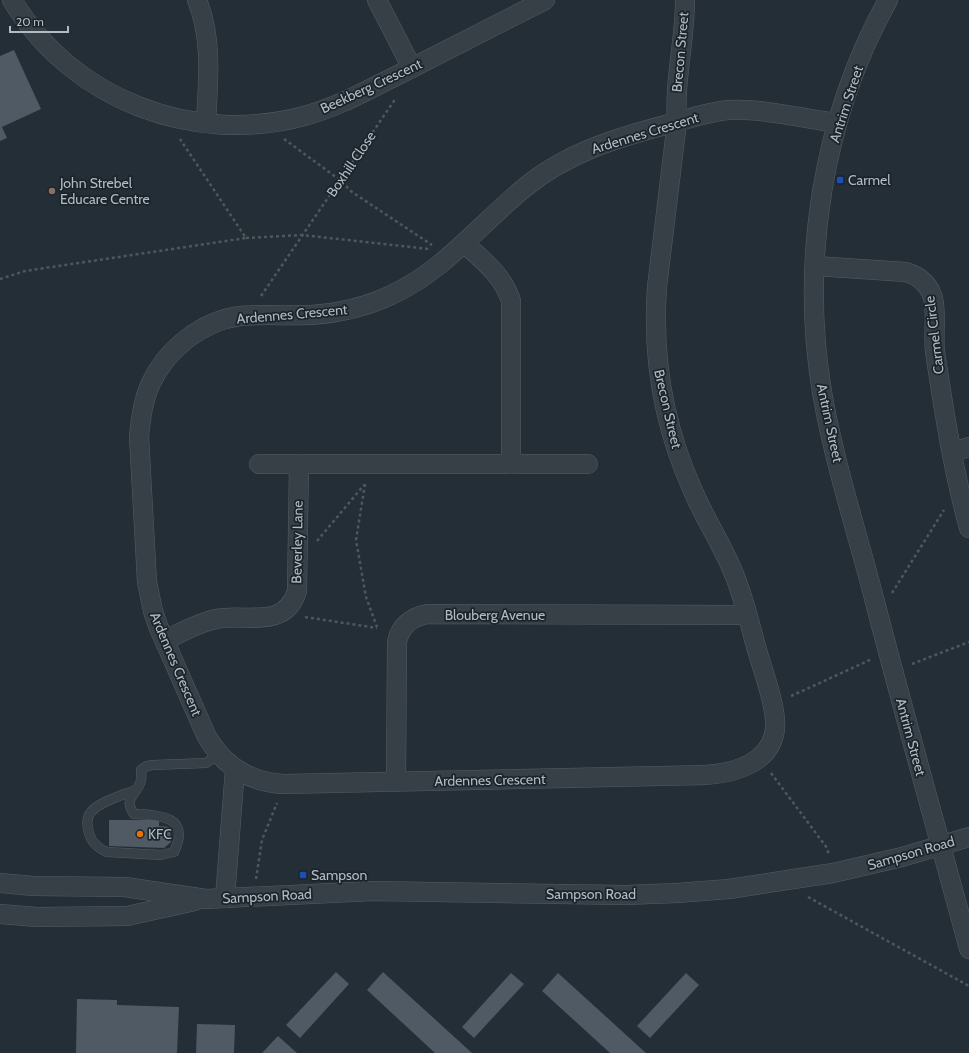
<svg xmlns="http://www.w3.org/2000/svg" width="969" height="1053" viewBox="0 0 969 1053" font-family="Cabin,sans-serif">
<rect width="100%" height="100%" fill="#242e36"/>
<!-- building -->
<g fill="#4f5a64">
<polygon points="14,50 41,109 2,127 7,138 0,141 0,56"/>
<polygon points="109,820 159,820 159,826 170,827 171,842 164,848 109,846"/>
<polygon points="336,972 349,984 300,1038 286,1025"/>
<polygon points="383,972 472,1053 435,1053 367,990"/>
<polygon points="511,973 524,984 474,1038 462,1027"/>
<polygon points="558,973 646,1053 610,1053 542,991"/>
<polygon points="686,973 699,985 650,1038 637,1026"/>
<polygon points="77,999 117,1000 117,1005 179,1007 177,1053 76,1053"/>
<polygon points="197,1024 235,1025 234,1053 196,1053"/>
<polygon points="278,1036 297,1053 262,1053"/>
</g>
<g fill="none" stroke-linecap="round" stroke-linejoin="round">
<!-- lane casing -->
<g stroke="#555d64" stroke-width="10">
<path id="lane" d="M 135,790 C 123,795 99,802 91,812 C 86,817 87,827 89,833 C 91,842 99,849 107,852 L 161,855 L 174,852 C 191,816 160,815 134,814 C 122,797 138,795 141,780 C 142,777 141,773 141,770 L 147,766 L 153,765 L 206,763 L 218,755"/>
</g>
<!-- street casing -->
<g stroke="#555d64" stroke-width="20">
<g id="street">
<path d="M 12,0 C 71,99 193,146 304,116 C 339,107 371,88 404,72 C 451,48 498,24 545,0"/>
<path d="M 197,0 C 213,39 208,82 206,123"/>
<polyline points="377,0 412,68"/>
<path d="M 685,0 C 685,41 674,81 677,122 L 657,287 C 652,358 664,428 694,493 C 706,521 723,546 734,574 C 744,598 750,625 757,650 C 763,671 777,708 775,729 C 771,763 735,773 706,775 L 284,784 C 249,782 223,766 206,735 L 158,626 L 153,611 L 147,582 L 139,436 C 141,418 143,400 151,383 C 167,349 202,321 240,316 C 264,314 288,316 311,315 C 339,313 366,307 391,295 C 444,271 479,225 523,189 C 567,152 619,137 673,123 C 692,118 711,111 730,110 C 761,108 806,119 837,123"/>
<path d="M 888,0 C 823,116 800,260 822,392 C 834,462 857,532 875,602 C 905,718 938,834 969,949"/>
<path d="M 465,244 C 484,261 503,276 511,301 L 511,464"/>
<path d="M 815,266 L 906,272 C 919,276 929,284 933,298 C 937,315 933,334 935,352 C 944,411 953,470 969,528"/>
<polyline points="952,452 969,447"/>
<polyline points="259,464 588,464"/>
<path d="M 165,640 C 182,632 198,623 216,619 C 246,613 285,630 297,591 L 299,464"/>
<path d="M 396,782 L 397,642 C 400,626 412,617 427,614 L 747,615"/>
<polyline points="0,883 33,886 125,887 206,899 373,891 626,895 677,893 729,889 833,873 902,857 969,837"/>
<polyline points="225,898 235,769"/>
<polyline points="0,914 37,917 127,916 195,901"/>
</g>
</g>
<!-- path -->
<g stroke="#4a5a5b" stroke-width="2.5" stroke-dasharray="3 3" stroke-linecap="butt">
<polyline points="284,139 340,180 352,192 432,245"/>
<polyline points="246,238 302,235 429,249"/>
<polyline points="0,279 25,271 246,238 180,139"/>
<polyline points="261,296 396,98"/>
<polyline points="365,484 356,540 366,597 377,627"/>
<polyline points="317,541 364,485"/>
<polyline points="892,593 944,510"/>
<polyline points="305,617 377,628"/>
<polyline points="912,664 969,642"/>
<polyline points="791,696 872,659"/>
<polyline points="771,773 827,848 829,855"/>
<polyline points="256,879 262,840 277,803"/>
<polyline points="808,897 969,986"/>
</g>
<!-- lane -->
<use href="#lane" stroke="#373f47" stroke-width="9"/>
<!-- street -->
<use href="#street" stroke="#373f47" stroke-width="19"/>
</g>
<!-- markers -->
<g fill="#1a4fb4" stroke="#1c242b" stroke-width="1.5">
<rect x="836" y="176" width="8" height="8" rx="2"/>
<rect x="299" y="871" width="8" height="8" rx="2"/>
</g>
<circle fill="#8d6e63" stroke="#1c242b" stroke-width="1.5" cx="52" cy="191" r="4"/>
<circle fill="#e8710a" stroke="#1c242b" stroke-width="1.5" cx="140" cy="834" r="4"/>
<g text-anchor="middle" stroke-width="3.5" stroke-linejoin="round" paint-order="stroke">
<!-- street labels -->
<g font-size="14" fill="#b2bac3" stroke="#1c242b">
<text transform="translate(680 52) rotate(-85)" y="5">Brecon Street</text>
<text transform="translate(371 86) rotate(-25)" y="5">Beekberg Crescent</text>
<text transform="translate(846 104) rotate(-72)" y="5">Antrim Street</text>
<text transform="translate(645 133) rotate(-17)" y="5">Ardennes Crescent</text>
<text transform="translate(351 164) rotate(-56)" y="5">Boxhill Close</text>
<text transform="translate(292 314) rotate(-5)" y="5">Ardennes Crescent</text>
<text transform="translate(934 335) rotate(-97)" y="5">Carmel Circle</text>
<text transform="translate(668 409) rotate(77)" y="5">Brecon Street</text>
<text transform="translate(830 423) rotate(78)" y="5">Antrim Street</text>
<text transform="translate(297 542) rotate(-89)" y="5">Beverley Lane</text>
<text x="495" y="620">Blouberg Avenue</text>
<text transform="translate(176 664) rotate(67)" y="5">Ardennes Crescent</text>
<text transform="translate(911 737) rotate(75)" y="5">Antrim Street</text>
<text transform="translate(490 780) rotate(-1)" y="5">Ardennes Crescent</text>
<text transform="translate(911 853) rotate(-16)" y="5">Sampson Road</text>
<text x="591" y="899">Sampson Road</text>
<text transform="translate(267 896) rotate(-3)" y="5">Sampson Road</text>
</g>
<!-- poi labels -->
<g font-size="14" fill="#b2bac3" stroke="#1c242b" text-anchor="start">
<text x="848" y="185">Carmel</text>
<text x="60" y="188">John Strebel<tspan x="60" dy="16">Educare Centre</tspan></text>
<text x="148" y="839">KFC</text>
<text x="311" y="880">Sampson</text>
</g>
</g>
<!-- scale -->
<path d="M10 26v6h58v-6" fill="none" stroke="#b2bac3" stroke-width="2"/>
<text x="16" y="26" font-size="12" fill="#b2bac3" stroke="#1c242b" stroke-width="3" paint-order="stroke">20 m</text>
</svg>
